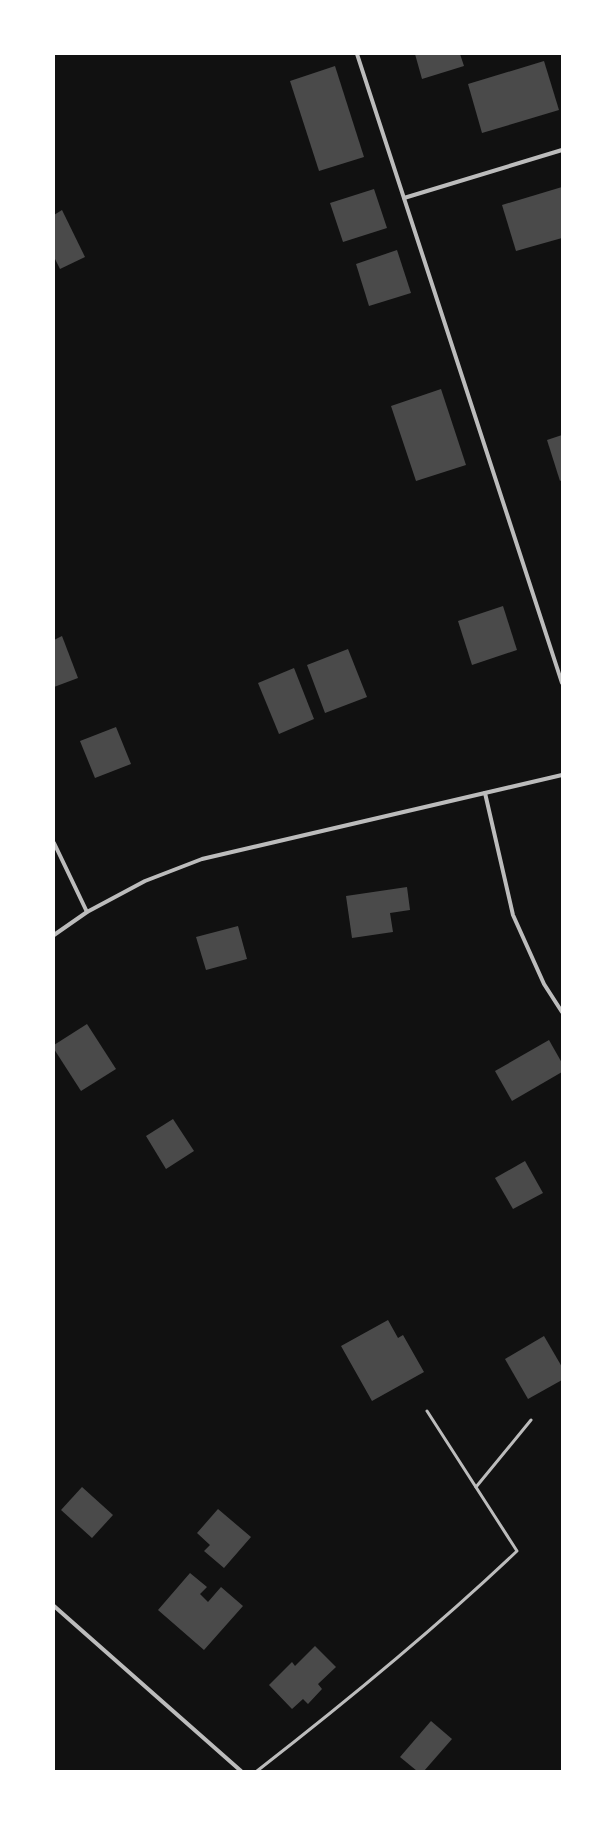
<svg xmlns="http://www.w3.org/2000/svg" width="616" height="1825" viewBox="0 0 616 1825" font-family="Helvetica,sans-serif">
<rect width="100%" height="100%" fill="#111"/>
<!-- building -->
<g fill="#4a4a4a">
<polygon points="415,54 460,54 464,66 422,79"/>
<polygon points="544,61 559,110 482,133 468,84"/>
<polygon points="335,66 364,157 319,171 290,81"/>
<polygon points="562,187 562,238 516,251 502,205"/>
<polygon points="374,189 387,228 343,242 330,203"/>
<polygon points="62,210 85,257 60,269 54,257 54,215"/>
<polygon points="397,250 411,293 369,306 356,264"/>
<polygon points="441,389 466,465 416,481 391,406"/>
<polygon points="562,435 562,480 560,481 547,440"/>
<polygon points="503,606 517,650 472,665 458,621"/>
<polygon points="62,636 78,678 54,687 54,640"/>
<polygon points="348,649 367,697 325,713 307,665"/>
<polygon points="294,668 314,719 279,734 258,683"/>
<polygon points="116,727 131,764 95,778 80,741"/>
<polygon points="407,887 410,910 390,913 393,932 352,938 346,896"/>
<polygon points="238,926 247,959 206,970 196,937"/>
<polygon points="87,1024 116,1069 81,1091 54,1049 54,1045"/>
<polygon points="549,1040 562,1063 562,1072 512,1101 495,1071"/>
<polygon points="173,1119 194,1151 166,1169 146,1136"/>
<polygon points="525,1161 543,1193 513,1209 495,1178"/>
<polygon points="388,1320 398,1338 403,1335 424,1372 372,1401 341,1346"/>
<polygon points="544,1336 562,1367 562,1380 528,1399 505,1359"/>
<polygon points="82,1487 113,1515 92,1538 61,1510"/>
<polygon points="218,1509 251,1537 224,1568 204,1551 210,1545 197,1533"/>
<polygon points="190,1573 207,1587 200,1594 208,1602 221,1587 243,1606 204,1650 158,1610"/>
<polygon points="315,1646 336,1667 318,1684 322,1689 308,1704 303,1699 292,1709 269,1685 292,1662 295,1666"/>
<polygon points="431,1721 452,1739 424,1771 417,1771 400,1757"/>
</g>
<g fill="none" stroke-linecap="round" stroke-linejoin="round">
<!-- service -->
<g stroke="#bcbcbc" stroke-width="3">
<polyline points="476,1487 531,1420"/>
<path d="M 257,1771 C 347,1701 435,1629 517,1551 L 427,1411"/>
</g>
<!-- minor -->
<g stroke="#bcbcbc" stroke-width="4">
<polyline points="357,54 562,683"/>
<polyline points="404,198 562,150"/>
<polyline points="485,793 513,915 544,984 562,1012"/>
<polyline points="54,843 87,912"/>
<polyline points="54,935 87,912 145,881 202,859 562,775"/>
<polyline points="54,1606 241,1771"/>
</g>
</g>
<!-- border -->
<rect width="616" height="1825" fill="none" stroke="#ffffff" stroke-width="110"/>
</svg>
